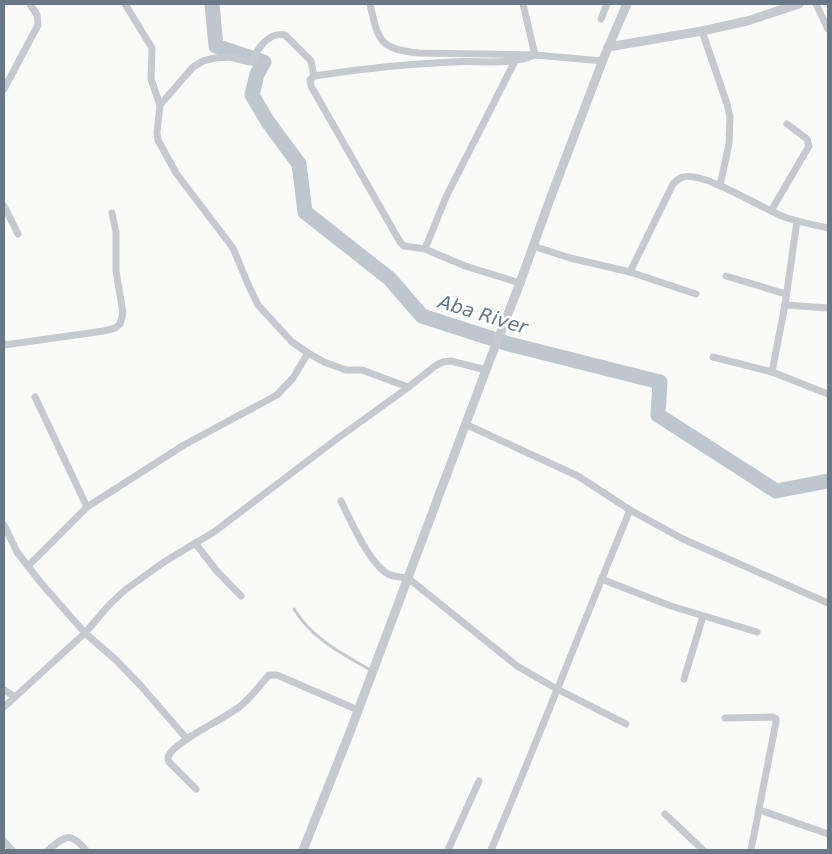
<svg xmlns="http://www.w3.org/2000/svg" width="832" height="854" viewBox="0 0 832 854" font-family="'DejaVu Sans',sans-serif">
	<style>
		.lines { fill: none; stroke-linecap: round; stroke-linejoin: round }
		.river { stroke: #bec7cd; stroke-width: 15 }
		.service { stroke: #c6c9cd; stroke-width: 3 }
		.minor { stroke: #c6c9cd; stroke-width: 7 }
		.tertiary { stroke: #c6c9cd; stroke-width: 9 }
		.labels { text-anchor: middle; stroke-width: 5; stroke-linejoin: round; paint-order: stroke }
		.water-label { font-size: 19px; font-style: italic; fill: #667883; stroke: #fff }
	</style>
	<rect width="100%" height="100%" fill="#fafaf8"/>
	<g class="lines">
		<path class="river" d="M212,4L216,46L264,62L257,74L252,95L268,122L299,164L305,212L390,279L422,316L509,344L660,382L658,415L776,491L828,481"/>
		<path class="service" d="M294,609C312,639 343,654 372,671"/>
		<g class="minor">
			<path d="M125,4L152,48L151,79L160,105L157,133L158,140L176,173L233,248L248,284L258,305L292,342L308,353L324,362L346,370H362L408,387"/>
			<path d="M370,4C378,40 379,49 419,53L535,55L603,61"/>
			<path d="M523,4L535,55"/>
			<path d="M816,4L828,29"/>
			<path d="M601,19L607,4"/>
			<path d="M702,31L727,104L730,117L729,144L720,186"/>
			<path d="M314,76C359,69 405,64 451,62C478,60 507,66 532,56"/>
			<path d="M4,89L38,25L37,15L30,4"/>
			<path d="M160,105L193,67L203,61L215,58L230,57L249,62L252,61C258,47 269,32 285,35L311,61L314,76L310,80L311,86L400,242L404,246L425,249L465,266L520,283"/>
			<path d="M4,206L18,234"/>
			<path d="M771,211L809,146L807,139L787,124"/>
			<path d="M533,246L570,258L630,272L696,294"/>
			<path d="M425,249L446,197L515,61"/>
			<path d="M630,272L673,184C676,181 679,178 683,177C704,171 764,210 787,218C800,222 814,225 828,228"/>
			<path d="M726,276L786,294"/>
			<path d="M785,305L828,308"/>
			<path d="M4,345L104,331L115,328L120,324L123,313L116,271V232L112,213"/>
			<path d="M713,357L772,372L828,394"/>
			<path d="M772,372L785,305L797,221"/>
			<path d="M35,397L87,507"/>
			<path d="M465,424L578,476L630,510C583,623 539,738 491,850"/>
			<path d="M341,501C350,520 370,564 388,574C394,577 401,577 408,578L517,666L557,689L626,724"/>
			<path d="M630,510L683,539L828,603"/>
			<path d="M4,525L17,552L41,583L85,633L116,660L141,686L187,739"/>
			<path d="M195,543L216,570L241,596"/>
			<path d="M28,566L87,507L184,445L277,395L293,378L308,353"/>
			<path d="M601,579L671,606L757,632"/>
			<path d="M684,679L703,616"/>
			<path d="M4,690L15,697"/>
			<path d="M4,707L85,633L109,605L125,590L164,562L214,532L338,438L406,389L435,366L443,362L451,361L486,370"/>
			<path d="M725,718L773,717L776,719V722L751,850"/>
			<path d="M196,789L169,762C168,758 167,758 169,755C177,740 227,718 243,704C252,696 260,685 269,675H277L358,710"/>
			<path d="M760,810L828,834"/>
			<path d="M665,814L703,850"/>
			<path d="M4,841L12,850"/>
			<path d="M48,850C66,836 69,831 86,850"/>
			<path d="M448,850L479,781"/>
		</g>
		<g class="tertiary">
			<path d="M608,47L702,31L747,21L799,4"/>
			<path d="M303,850L350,732L486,370L520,283L549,202L604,57L627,4"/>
		</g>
	</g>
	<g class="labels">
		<g class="water-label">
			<text transform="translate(483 314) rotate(17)" y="7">Aba River</text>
		</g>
	</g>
	<rect width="832" height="854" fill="none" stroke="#6a7888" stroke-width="10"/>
</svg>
